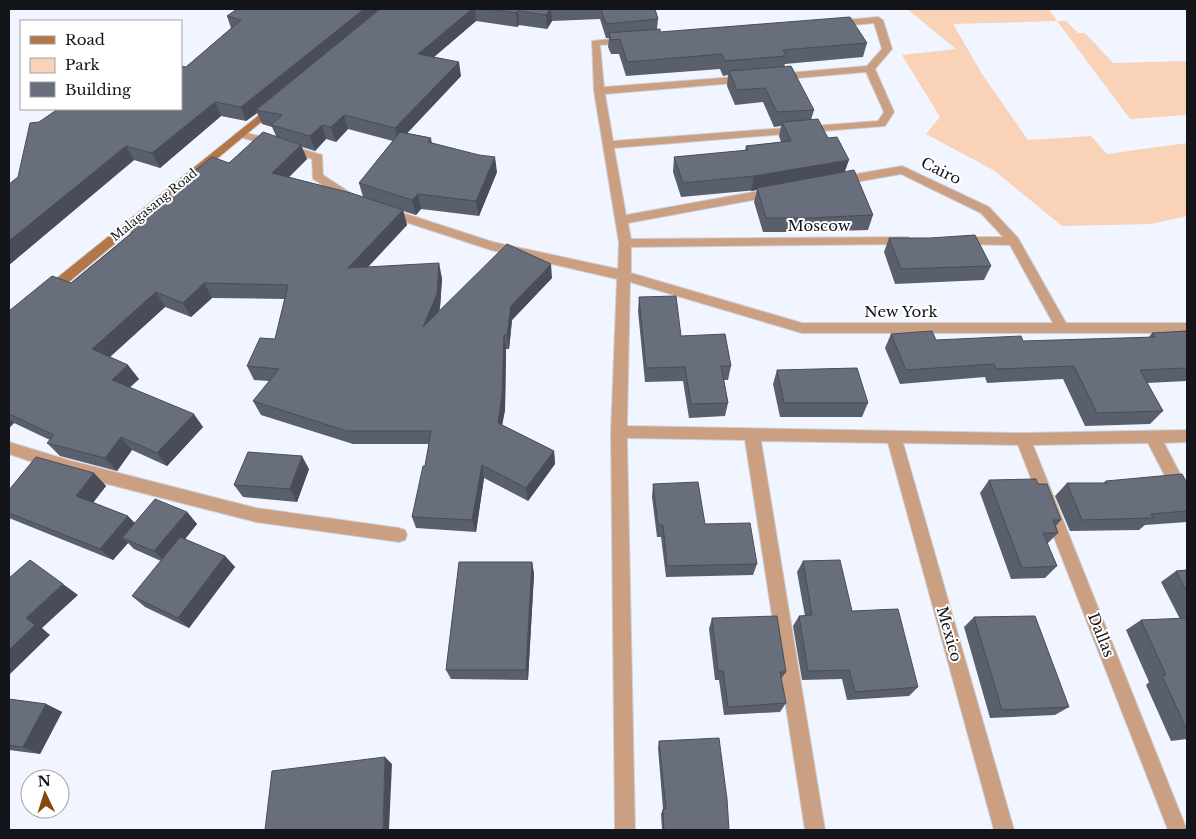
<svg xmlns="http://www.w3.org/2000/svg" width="1196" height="839" viewBox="0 0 1196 839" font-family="'Libre Baskerville',serif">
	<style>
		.green { fill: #f9d2b7 }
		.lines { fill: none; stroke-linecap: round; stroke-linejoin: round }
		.minor-casing { stroke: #cdd1da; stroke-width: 2 }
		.secondary-casing { stroke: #cdd1da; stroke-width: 2 }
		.minor { fill: #cba082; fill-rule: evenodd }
		.secondary { fill: #b47547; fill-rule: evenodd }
		.wall { fill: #595f6b; fill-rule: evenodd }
		.shaded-wall { fill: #494d57 }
		.building { fill: #686e7c; stroke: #494d57 }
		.labels { text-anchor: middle; stroke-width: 4; stroke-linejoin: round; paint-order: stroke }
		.far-street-label { font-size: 12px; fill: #13151a; stroke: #fff }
		.street-label { font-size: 15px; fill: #13151a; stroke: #fff }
	</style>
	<rect width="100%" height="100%" fill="#f1f5ff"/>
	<path class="green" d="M907,9H1049L1057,21H1066L1078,33H1085L1113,63L1187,61V115L1130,119L1057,21L953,24L982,74L1028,140L1091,136L1107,154L1187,143V216L1151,224L1062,226L995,171L926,134L940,117L902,55L956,49Z"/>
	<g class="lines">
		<defs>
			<g id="minor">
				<path d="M878,17L883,20L892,49L875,69L894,112L885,126L614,148L626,215L775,188L781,192L775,196L628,223L631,239L908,237L914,241L912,244L631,247V273L802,323H1053L1010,245L955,244L953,241L959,237H1003L981,213L901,174L839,185L833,181L839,177L902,166L989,207L1018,238L1066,323H1187V333H802L630,282L627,426L1023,433L1187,430V442L1164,443L1187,487V509L1181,507L1148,443L1033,445L1187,830H1168L1018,445L903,443L1014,830H994L888,443L761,441L825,830H805L745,440L627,438L635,830H615L611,432L617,279L491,250L384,215L382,212L388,208L493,242L618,269L619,243L594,91L592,41L629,37L634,40L629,43L600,45L604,87L747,76L752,79L747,82L605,94L613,141L878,121L884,112L866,72L775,80L770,77L775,74L867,66L882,49L874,23L834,27L829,24L834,21Z"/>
				<path d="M241,131L322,155L323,175L363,201L361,204H353L313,179L312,159L237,136L235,134Z"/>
				<path d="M9,442L68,460L256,508L399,528L405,530L407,535L405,540L399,542L256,522L68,474L9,454Z"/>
			</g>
			<path id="secondary" d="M274,103L279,106L278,108L52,296H42L40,293L42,290Z"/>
		</defs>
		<use href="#minor" class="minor-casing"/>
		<use href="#secondary" class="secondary-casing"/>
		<use href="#minor" class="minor"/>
		<use href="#secondary" class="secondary"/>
	</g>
	<g class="wall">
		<path d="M237,9H655L658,19L657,29L660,32L867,43L863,57L785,64L784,67L814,110L811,120L873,215L868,230L803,232H763L754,202L757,190L681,197L673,172L674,157L745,151L746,146L781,142L779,136L781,126L774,127L763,102L735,105L727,86L728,75L723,76L720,69L626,76L619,54H611L608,47L609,38H606L600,19L552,21L547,29L519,25L517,27L476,21L434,57L461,76L407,133L431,138L432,143L497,172L479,216L421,209L416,215L403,211L407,225L368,267L442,278L440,308L439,311L552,278L512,320L509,349H506L505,410L502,425L554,451L555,464L528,501L484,478L476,532L416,528L412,517L425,466L429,444H353L261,415L253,401L269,381L254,380L247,366L275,339L285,299L212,298L191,317L165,307L110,357L139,379L130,387L203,427L167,466L132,450L117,471L60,456L47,443L50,440L14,423L9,428V311L71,283L131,233L129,230L188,182L186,178L229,163L276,136L272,127L262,124L257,113L246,121L221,116L160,168L134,160L9,265V184L181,109L186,67L231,28L227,16ZM348,129L393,141L359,183L363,197L289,177L307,159L302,147L315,151L326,139L336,142Z"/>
		<path d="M889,238L991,266L984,280L895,284L884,252Z"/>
		<path d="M639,297L681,336L731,366L728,380H724L728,403L725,416L689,418L683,381L645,382L638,311Z"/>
		<path d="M1187,331V381L1147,383L1163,411L1150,424L1085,426L1063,379L987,383L985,377L900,384L885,348L891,334L936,340L1023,341L1148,338L1152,333Z"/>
		<path d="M777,370L868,403L862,417H780L773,384Z"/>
		<path d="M309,469L297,502L243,497L234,485Z"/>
		<path d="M94,473L106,486L93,502L135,523L187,512L197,524L185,539L225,556L235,567L189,628L145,607L132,596L161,561L134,549L128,543L113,560L9,518V490Z"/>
		<path d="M989,480L1038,484L1061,520L1056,526L1058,533L1047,544L1057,566L1045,578L1011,579L980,493Z"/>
		<path d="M1106,481L1187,483V522L1145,525L1139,530L1070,531L1055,496L1067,483H1103Z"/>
		<path d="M653,484L757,564L753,575L666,577L661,537H657L652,497Z"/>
		<path d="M803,561L852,611L918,687L909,696L847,700L842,679L802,680L793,626L799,616H805L797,572Z"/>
		<path d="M532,562L534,574L528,680L451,679L446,670Z"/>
		<path d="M1187,570V739L1171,741L1146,685L1149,682L1126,630L1141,620L1180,619L1161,582L1176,571Z"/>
		<path d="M974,617L1069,707L1055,715L990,718L964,627Z"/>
		<path d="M712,618L786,672L781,679L786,703L780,712L724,715L719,680H715L709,629Z"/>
		<path d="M9,699L46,704L62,712L40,754L9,750Z"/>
		<path d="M659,741L729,830H662L661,814L663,809L658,748Z"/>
	</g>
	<g class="shaded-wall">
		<path d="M364,9H384L256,110L257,113L246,121L241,107Z"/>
		<path d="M472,9H475L476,21L421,68L418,54Z"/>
		<path d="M550,9H551L552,21L547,29L546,15Z"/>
		<path d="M518,11L519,25L517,27L516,13Z"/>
		<path d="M459,62L461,76L398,143L395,128Z"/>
		<path d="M215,102L221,116L160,168L152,153Z"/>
		<path d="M344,115L348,129L336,142L331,127Z"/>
		<path d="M322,125L326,139L315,151L310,136Z"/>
		<path d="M301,145L307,159L278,188L272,173Z"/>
		<path d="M126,146L134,160L9,265V241Z"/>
		<path d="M495,157L497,172L479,216L476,201Z"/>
		<path d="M849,160L844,174L757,188V190L751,191L754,176Z"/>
		<path d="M418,194L421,209L416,215L412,200Z"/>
		<path d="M403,210L407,225L353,283L348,268Z"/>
		<path d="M439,263L442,278L440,308L427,341L423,327Z"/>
		<path d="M551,264L552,278L512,320L509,349L507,335L511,306Z"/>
		<path d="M204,283L212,298L191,317L183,303Z"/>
		<path d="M156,292L165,307L103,363L92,349Z"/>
		<path d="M504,335L506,349L505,410L500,436L498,423Z"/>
		<path d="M128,365L139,379L123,394L112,380Z"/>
		<path d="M194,414L203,427L167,466L157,453Z"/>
		<path d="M9,418L14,423L9,428Z"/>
		<path d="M121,437L132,450L117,471L105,458Z"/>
		<path d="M554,451L555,464L528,501L526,488Z"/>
		<path d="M302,456L309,469L297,502L290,489Z"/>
		<path d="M482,465L484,478L476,532L472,520Z"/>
		<path d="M94,473L106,486L89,508L76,496Z"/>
		<path d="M187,512L197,524L166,563L154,551Z"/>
		<path d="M128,516L140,528L122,538L128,543L113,560L100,549Z"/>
		<path d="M225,556L235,567L189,628L178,618Z"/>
		<path d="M532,562L534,574L528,680L526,670Z"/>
		<path d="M63,584L78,595L42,628L50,635L9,675V650L26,618Z"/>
		<path d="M46,704L62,712L40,754L23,747Z"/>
		<path d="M385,757L392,764L389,830H383Z"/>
	</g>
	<g class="building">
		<path d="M237,9H364L241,107L215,102L152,153L126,146L9,241V184L18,177L30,123L39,122L58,109H181V66L186,67L241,20L227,16Z"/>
		<path d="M380,9H472L418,54L459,62L395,128L344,115L331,127L322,125L310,136L271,125L282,115L256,110Z"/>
		<path d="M488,9H550L546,15L518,11L516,13Z"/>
		<path d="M601,9H655L658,19L606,24Z"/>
		<path d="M850,17L867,43L783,50L786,56L725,61L722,54L627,62L620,39L611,40L609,33L660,29V32Z"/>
		<path d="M791,66L814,110L777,112L765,88L737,90L729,71Z"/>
		<path d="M818,119L828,138L837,137L849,160L754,176L683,183L674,157L748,150L746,146L791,141L782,122Z"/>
		<path d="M263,132L301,145L272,173L351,193L403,210L348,268L439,263L437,294L423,327L507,244L551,264L511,306L507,335H504L502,396L498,423L554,451L526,488L482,465L472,520L412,517L423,466H425L431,431H347L253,401L279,369L247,366L260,338L275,339L288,285L204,283L183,303L156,292L92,349L128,365L112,380L194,414L157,453L121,437L105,458L47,443L54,435L9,414V311L52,276L71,283L133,232L129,230L191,180L186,178L212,157L229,163Z"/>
		<path d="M400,132L431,138L428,142L479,155L495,157L476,201L418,194L412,200L359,183Z"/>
		<path d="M854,170L873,215L807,218H766L757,188Z"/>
		<path d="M975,235L991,266L901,269L889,238H930Z"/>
		<path d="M676,296L681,336L725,334L731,366H721L728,403L691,404L685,367L646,368L639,297Z"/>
		<path d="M932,331L936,340L1021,336L1023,341L1155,337L1152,333L1187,331V368L1140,370L1163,411L1097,413L1074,366L996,369L994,364L906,370L891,334Z"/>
		<path d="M857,368L868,403H784L777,370Z"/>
		<path d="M248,452L302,456L290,489L234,485Z"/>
		<path d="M36,457L94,473L76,496L128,516L100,549L9,513V490Z"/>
		<path d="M1182,474L1187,483V511L1151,514L1153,518L1082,520L1067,483H1107L1106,481Z"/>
		<path d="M1036,479L1038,484H1047L1061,520H1053L1058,533H1043L1057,566L1022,568L989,480Z"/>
		<path d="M698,482L705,524L750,523L757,564L667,566L663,525H658L653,484Z"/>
		<path d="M155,499L187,512L154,551L122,538Z"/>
		<path d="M180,537L225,556L178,618L132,596Z"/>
		<path d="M30,560L63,584L26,618L35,625L9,650V578Z"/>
		<path d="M840,560L852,611L898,609L918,687L855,692L849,670L808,671L799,616L812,615L803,561Z"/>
		<path d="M459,562H532L526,670H446Z"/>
		<path d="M1187,570V592L1176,571Z"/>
		<path d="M777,616L786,672H780L786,703L728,707L723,671H718L712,618Z"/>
		<path d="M1035,616L1069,707L1002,710L974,617Z"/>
		<path d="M1187,618V730L1162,676L1166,675L1141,620Z"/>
		<path d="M9,699L46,704L23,747L9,745Z"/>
		<path d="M719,738L727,799L729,830H664L663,809H666L659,741Z"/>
		<path d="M385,757L383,830H265L272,771Z"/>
	</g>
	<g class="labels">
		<g class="far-street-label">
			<text transform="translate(154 205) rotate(-39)" y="4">Malagasang Road</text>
		</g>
		<g class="street-label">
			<text transform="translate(941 171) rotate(26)" y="5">Cairo</text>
			<text x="819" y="231">Moscow</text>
			<text x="901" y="317">New York</text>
			<text transform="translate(949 634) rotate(74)" y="5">Mexico</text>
			<text transform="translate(1101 635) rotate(68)" y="5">Dallas</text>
		</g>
	</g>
	<rect width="1196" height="839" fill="none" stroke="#13151a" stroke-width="20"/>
	<rect x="20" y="20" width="162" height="90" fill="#ffffff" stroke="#a1a1a3"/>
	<rect x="30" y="36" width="25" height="8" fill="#b47547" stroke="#a1a1a3"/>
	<text x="65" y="45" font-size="15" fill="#13151a">Road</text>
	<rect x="30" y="58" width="25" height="15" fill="#f9d2b7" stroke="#a1a1a3"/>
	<text x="65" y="70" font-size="15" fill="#13151a">Park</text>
	<rect x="30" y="82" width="25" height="15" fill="#686e7c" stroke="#a1a1a3"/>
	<text x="65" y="95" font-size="15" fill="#13151a">Building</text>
	<g transform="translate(45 794) rotate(356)"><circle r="24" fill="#ffffff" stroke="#a1a1a3"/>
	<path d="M0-4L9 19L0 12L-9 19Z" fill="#86470c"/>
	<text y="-8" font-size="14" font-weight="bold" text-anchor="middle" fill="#13151a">N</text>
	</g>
</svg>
